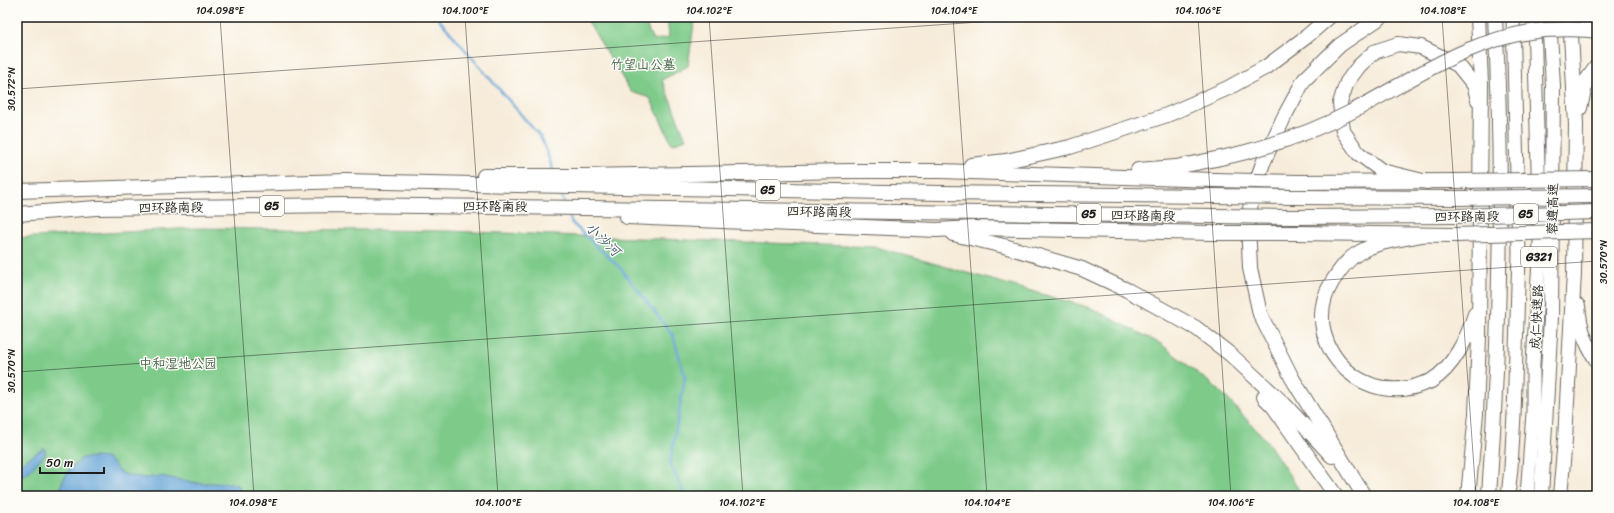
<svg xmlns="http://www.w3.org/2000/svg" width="1614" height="513" viewBox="0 0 1614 513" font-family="Sriracha,'LXGW WenKai TC',sans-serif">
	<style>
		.green { fill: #7dca89; stroke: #4c7352 }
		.water { fill: #64a3d6; stroke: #406079 }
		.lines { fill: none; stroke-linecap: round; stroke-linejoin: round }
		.stream { stroke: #64a3d6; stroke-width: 2.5 }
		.trunk-casing { stroke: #69655e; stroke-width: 15 }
		.motorway-casing { stroke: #69655e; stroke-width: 16 }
		.trunk { stroke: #fff; stroke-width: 13 }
		.motorway { stroke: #fff; stroke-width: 14 }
		.motorway-bridge-casing { stroke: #69655e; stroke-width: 16; stroke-linecap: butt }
		.motorway-bridge { stroke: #fff; stroke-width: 14 }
		.ticks { fill: none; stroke: #1c1c1c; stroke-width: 1; stroke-opacity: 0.45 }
		.labels { text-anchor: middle; stroke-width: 3; stroke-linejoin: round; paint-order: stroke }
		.shield { fill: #fdfcf7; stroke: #605f5e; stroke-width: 1 }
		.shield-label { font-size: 12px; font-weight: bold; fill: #1c1c1c }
		.park-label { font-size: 13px; fill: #436248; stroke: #fdfcf7 }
		.street-label { font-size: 13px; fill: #1c1c1c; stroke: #fdfcf7 }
		.water-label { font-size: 14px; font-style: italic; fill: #3c5970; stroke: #fdfcf7 }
		.neatline { fill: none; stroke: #1c1c1c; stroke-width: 1.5 }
		.ticks-label { font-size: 10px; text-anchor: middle; fill: #1c1c1c }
	</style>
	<rect width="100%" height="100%" fill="#fdfcf7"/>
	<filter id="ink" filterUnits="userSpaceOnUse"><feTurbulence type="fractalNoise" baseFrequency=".025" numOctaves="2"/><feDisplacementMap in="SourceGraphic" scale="8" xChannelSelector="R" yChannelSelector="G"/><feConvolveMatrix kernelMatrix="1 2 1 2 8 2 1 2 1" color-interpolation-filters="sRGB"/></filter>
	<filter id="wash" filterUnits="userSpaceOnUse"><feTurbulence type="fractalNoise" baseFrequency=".012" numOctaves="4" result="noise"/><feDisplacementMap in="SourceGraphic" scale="16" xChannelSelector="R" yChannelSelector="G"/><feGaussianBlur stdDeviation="0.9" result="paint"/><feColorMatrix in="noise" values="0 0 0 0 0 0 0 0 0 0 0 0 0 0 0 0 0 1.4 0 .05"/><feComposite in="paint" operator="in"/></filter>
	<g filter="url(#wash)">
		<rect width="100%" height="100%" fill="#f7ecda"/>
		<g class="green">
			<path d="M585,17H643L653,41L669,37L667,17H695L688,66L662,80L686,139L672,144L650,98L631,92Z"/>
			<path d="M196,228L448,231L876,247L1091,308L1161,344L1219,390L1267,441L1303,496H17V238Z"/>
		</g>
		<g class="water">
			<path d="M44,448L46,453L28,473L17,477V464L21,463Z"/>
			<path d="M95,457L106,458L114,464L118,471L127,475L145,478L160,476L198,483H232L239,486L240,496H59L62,482L69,470L82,458Z"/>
		</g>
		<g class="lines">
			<g class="stream">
				<path d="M437,17L542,139L553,170"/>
				<path d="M560,190L564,203"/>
				<path d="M568,213L572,223L621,269L673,335L685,377L670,464L685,496"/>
			</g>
		</g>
	</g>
	<g filter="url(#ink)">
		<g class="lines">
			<defs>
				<g id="trunk">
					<path d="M1508,496L1511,468L1514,415L1519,254L1513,17"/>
					<path d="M1527,496L1533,413V364L1540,242L1534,17"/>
				</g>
				<g id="motorway">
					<path d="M1580,108L1586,81L1597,66"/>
					<path d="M971,165L1006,161L1070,147L1167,115L1228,88L1266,67L1306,37L1329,17"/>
					<path d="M1138,170L1176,167L1216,159"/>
					<path d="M484,176H583L849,171H940L1214,180"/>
					<path d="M1296,182L1456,181"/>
					<path d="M1427,182L1382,171L1358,153L1343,131L1340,103L1347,82L1359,66L1374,52L1398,44L1421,47L1458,65L1474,85L1478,100"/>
					<path d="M17,191L345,181L517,185L941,193L1212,196"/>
					<path d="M1296,197L1456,198"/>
					<path d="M17,214L96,208L345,205L1213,216"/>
					<path d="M627,217L937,230L972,228L1212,233"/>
					<path d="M1295,217L1455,216"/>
					<path d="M1295,233L1455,235"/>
					<path d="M953,234L1004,246L1082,269L1127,290L1196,328L1231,355L1284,404L1332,456"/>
					<path d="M1422,235C1402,239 1378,241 1360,252C1347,259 1340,270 1332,282C1298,338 1356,405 1417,386C1421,384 1427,383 1431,381C1453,368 1468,337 1475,314"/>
					<path d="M1578,306C1580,329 1585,342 1597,361"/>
					<path d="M1264,397L1273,406L1336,496"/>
					<path d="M1364,496L1292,378L1260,314L1250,268L1248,221L1253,191L1263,163L1284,117L1304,80L1340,45L1381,17"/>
					<path d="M1468,496L1476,414L1479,336L1481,83L1478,17"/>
					<path d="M1489,496C1500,337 1504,176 1495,17"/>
					<path d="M1541,496L1551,317L1553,86L1549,17"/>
					<path d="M1560,496L1565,439L1574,273L1576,124L1570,17"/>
				</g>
			</defs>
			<use href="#trunk" class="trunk-casing"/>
			<use href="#motorway" class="motorway-casing"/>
			<use href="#trunk" class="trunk"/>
			<use href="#motorway" class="motorway"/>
			<defs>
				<g id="motorway-bridge">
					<path d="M1216,159C1263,149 1309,134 1351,112C1416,78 1470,37 1545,30C1562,29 1581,28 1597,31"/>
					<path d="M1214,180L1296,182"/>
					<path d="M1456,181L1597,179"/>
					<path d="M1212,196L1296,197"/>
					<path d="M1456,198L1597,196"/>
					<path d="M1213,216L1295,217"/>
					<path d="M1455,216L1597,212"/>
					<path d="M1212,233H1295"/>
					<path d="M1455,235L1597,231"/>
				</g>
			</defs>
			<use href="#motorway-bridge" class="motorway-bridge-casing"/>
			<use href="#motorway-bridge" class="motorway-bridge"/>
		</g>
	</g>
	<path class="ticks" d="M220,17L254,496M465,17L498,496M709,17L743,496M953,17L987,496M1198,17L1231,496M1442,17L1476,496M17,89L1051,17M17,372L1597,261"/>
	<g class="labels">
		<g class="shield">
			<rect x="756" y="180" width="24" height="20" rx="3"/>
			<rect x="260" y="196" width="24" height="20" rx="3"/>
			<rect x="1077" y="204" width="24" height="20" rx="3"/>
			<rect x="1514" y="204" width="24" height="20" rx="3"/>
			<rect x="1521" y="247" width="36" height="20" rx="3"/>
		</g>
		<g class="shield-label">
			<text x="768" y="194">G5</text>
			<text x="272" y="210">G5</text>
			<text x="1089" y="218">G5</text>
			<text x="1526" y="218">G5</text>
			<text x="1539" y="261">G321</text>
		</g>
		<g class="park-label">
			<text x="643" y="69">竹望山公墓</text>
			<text x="178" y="368">中和湿地公园</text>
		</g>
		<g class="street-label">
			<text x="495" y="211">四环路南段</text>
			<text transform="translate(171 207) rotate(-1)" y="5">四环路南段</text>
			<text transform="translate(1552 209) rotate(-89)" y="5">蓉遵高速</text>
			<text transform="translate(819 211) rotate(1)" y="5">四环路南段</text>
			<text transform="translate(1143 215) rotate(1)" y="5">四环路南段</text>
			<text transform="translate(1467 216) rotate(-1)" y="5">四环路南段</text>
			<text transform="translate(1536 317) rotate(-87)" y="5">成仁快速路</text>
		</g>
		<g class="water-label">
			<text transform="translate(603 239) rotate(43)" y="5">小沙河</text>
		</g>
	</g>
	<rect width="1614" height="513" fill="none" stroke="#fdfcf7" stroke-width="44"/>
	<path d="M40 467v6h64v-6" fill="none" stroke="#1c1c1c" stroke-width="2"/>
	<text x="46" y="467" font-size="12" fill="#1c1c1c" stroke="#fdfcf7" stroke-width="3" paint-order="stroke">50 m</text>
	<rect x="22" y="22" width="1570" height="469" class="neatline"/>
	<g class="ticks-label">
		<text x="220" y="14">104.098°E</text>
		<text x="465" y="14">104.100°E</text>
		<text x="709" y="14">104.102°E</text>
		<text x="954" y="14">104.104°E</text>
		<text x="1198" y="14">104.106°E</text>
		<text x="1443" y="14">104.108°E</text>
		<text transform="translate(11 89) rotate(-90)" y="4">30.572°N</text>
		<text transform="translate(1603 262) rotate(-90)" y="4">30.570°N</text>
		<text transform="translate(11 371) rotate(-90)" y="4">30.570°N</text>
		<text x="253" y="506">104.098°E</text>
		<text x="498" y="506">104.100°E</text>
		<text x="742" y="506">104.102°E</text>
		<text x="987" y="506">104.104°E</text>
		<text x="1231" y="506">104.106°E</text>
		<text x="1476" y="506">104.108°E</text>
	</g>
</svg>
